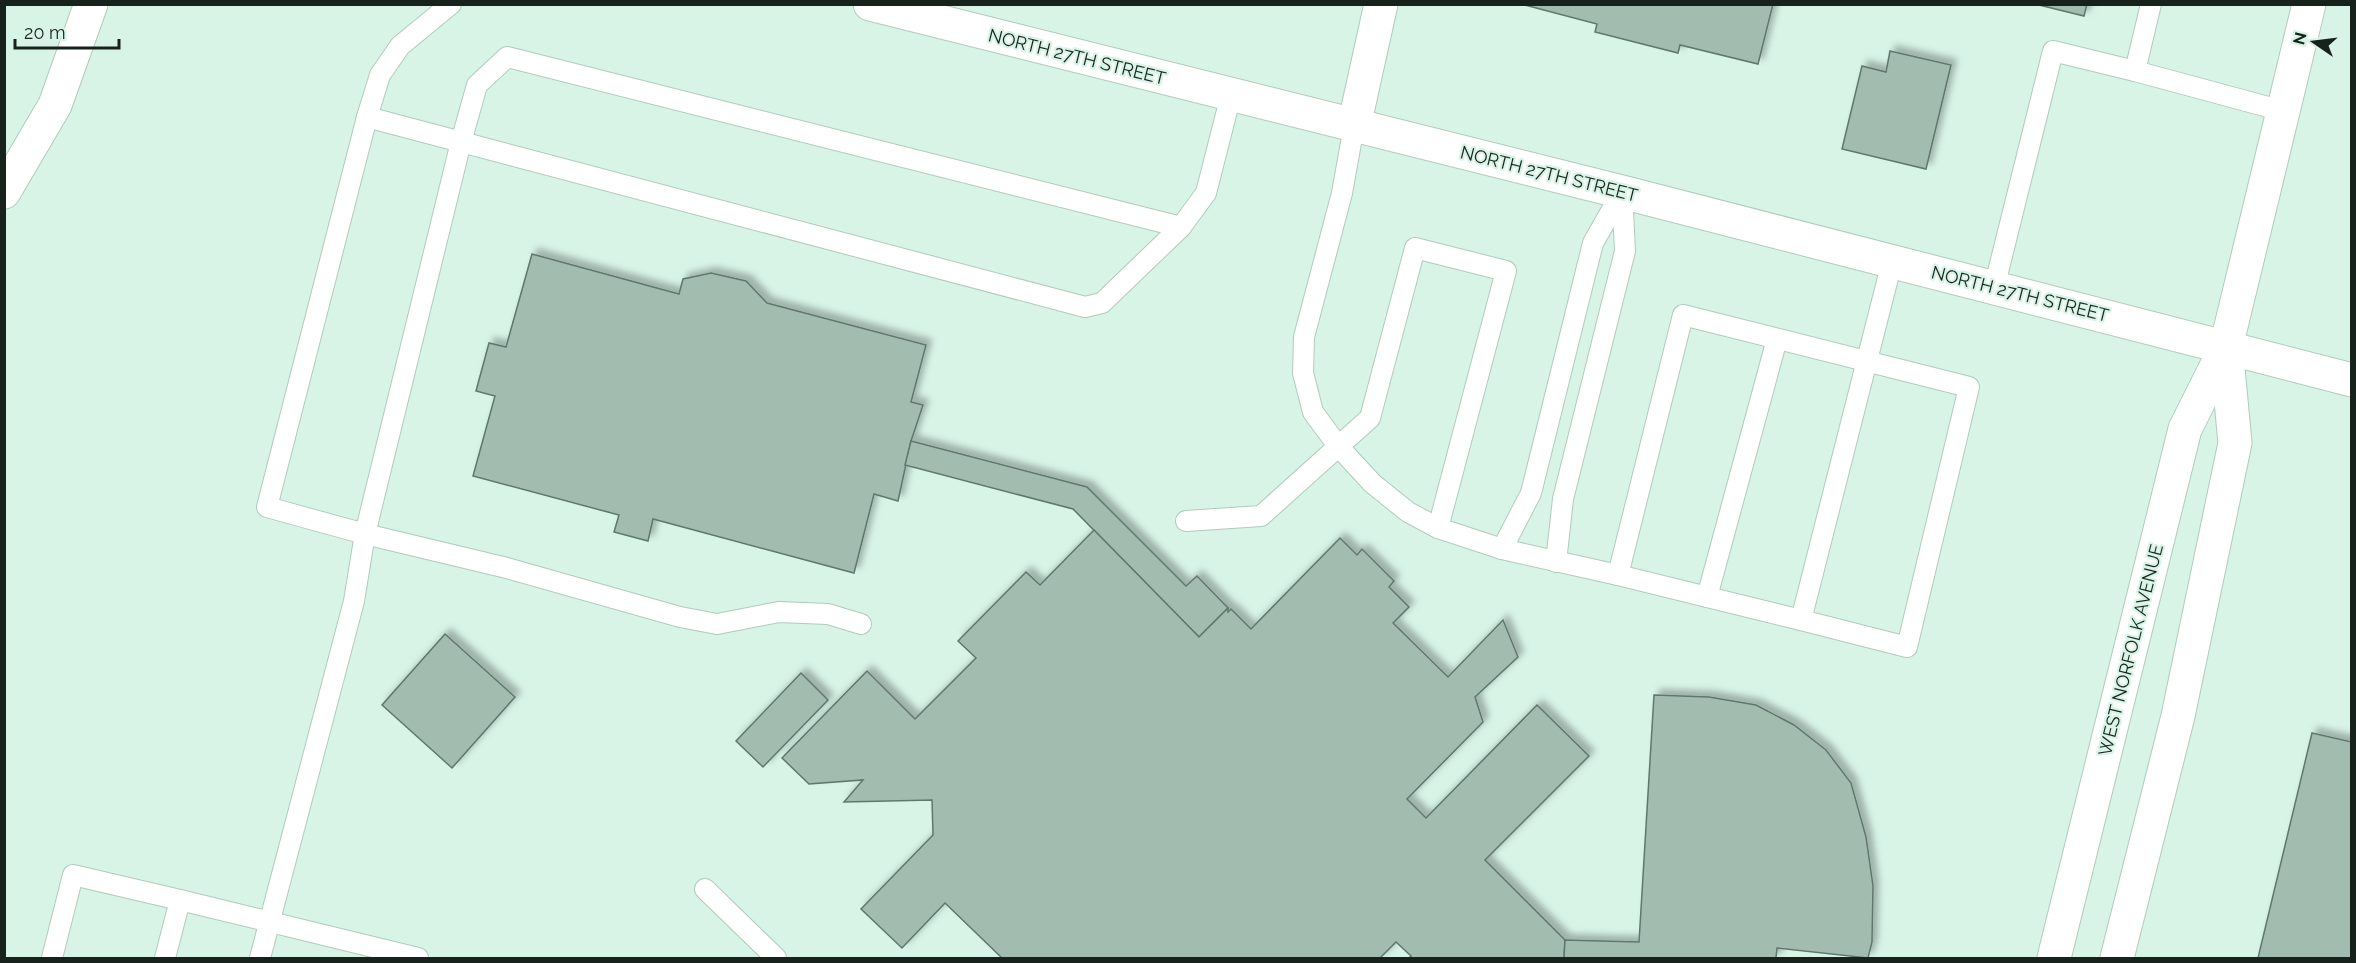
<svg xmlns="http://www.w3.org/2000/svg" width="2356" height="963" viewBox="0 0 2356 963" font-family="Raleway,sans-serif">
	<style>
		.building { fill: #a2bdb0; stroke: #5f786c; stroke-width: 1.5; filter: url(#shadow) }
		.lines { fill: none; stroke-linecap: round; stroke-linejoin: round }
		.service-casing { stroke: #b0cbbe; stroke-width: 22 }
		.minor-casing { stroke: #b0cbbe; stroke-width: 35 }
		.secondary-casing { stroke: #b0cbbe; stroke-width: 35 }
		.service { stroke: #fff; stroke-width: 20 }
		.minor { stroke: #fff; stroke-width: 33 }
		.secondary { stroke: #fff; stroke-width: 33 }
		.labels { text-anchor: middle; stroke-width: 4.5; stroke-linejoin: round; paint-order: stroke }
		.street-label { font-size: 18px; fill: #18221d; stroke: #d8f4e7 }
	</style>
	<defs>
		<filter id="shadow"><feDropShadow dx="5.5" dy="-5.5" stdDeviation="3" flood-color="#0004"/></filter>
	</defs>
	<rect width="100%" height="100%" fill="#d8f4e7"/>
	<g class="building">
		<path d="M1521,4H1773L1758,64L1680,45L1678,53L1595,32L1597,24Z"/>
		<path d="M2035,4H2087L2084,16Z"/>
		<path d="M1890,51L1951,65L1926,169L1842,149L1862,66L1886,72Z"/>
		<path d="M532,254L679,294L683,279L711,273L746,281L767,303L926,345L911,402L923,405L911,441L898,501L874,494L854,573L653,519L648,541L614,532L619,515L473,476L495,396L476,391L489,343L506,347Z"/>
		<path d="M911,441L1087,487L1186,586L1197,576L1228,608L1199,637L1073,509L905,465Z"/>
		<path d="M1094,530L1199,637L1228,608V612L1231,609L1251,629L1340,538L1357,555L1362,549L1394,581L1389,587L1409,607L1393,623L1448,677L1503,620L1518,657L1475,697L1483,722L1407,799L1426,818L1537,705L1589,756L1485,860L1565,940L1564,958H1409L1411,956L1396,942L1380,958H1002L945,903L902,948L861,909L933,835L932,800L844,802L863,780L809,784L782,758L867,671L915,719L976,658L958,641L1026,572L1040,585Z"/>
		<path d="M445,634L515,697L452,768L382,705Z"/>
		<path d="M801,673L828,700L763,767L736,741Z"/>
		<path d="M1654,695L1709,697L1756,705L1794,725L1826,750L1851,783L1866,837L1873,886L1872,942L1868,958L1777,948L1776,958H1564L1565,940L1639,942Z"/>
		<path d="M2312,733L2352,742V958H2258Z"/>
	</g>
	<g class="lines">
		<defs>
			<g id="service">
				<path d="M451,4L400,46L380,75L367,117L267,507L365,534L507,568L680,617L717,624L779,612L828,614L861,624"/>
				<path d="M2151,4L2135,71L2283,111"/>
				<path d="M367,117L1085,307L1102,303L1181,227L1206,193L1231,95"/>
				<path d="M1354,126L1342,193L1304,337L1303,373L1313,412L1338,446L1372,483L1408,512L1438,528L1502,549L1618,575L1801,620L1892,262"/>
				<path d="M1994,288L2053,51L2135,71"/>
				<path d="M1186,521L1261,516L1370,418L1415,248L1506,271L1438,528"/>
				<path d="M1502,549L1531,493L1593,243L1622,192L1625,251L1563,499L1556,562"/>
				<path d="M1618,575L1683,315L1969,387L1907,647L1801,620"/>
				<path d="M1707,597L1777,339"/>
				<path d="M705,889L776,958"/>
				<path d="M52,958L73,875L180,900"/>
				<path d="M165,958L180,900L418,958"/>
				<path d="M260,958L354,601L365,534L461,142L477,85L507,57L1181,227"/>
			</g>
			<g id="minor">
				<path d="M870,4L1622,192L2352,380"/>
				<path d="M1354,126L1381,4"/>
				<path d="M4,192L55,105L91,4"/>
			</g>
			<g id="secondary">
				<path d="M2054,958L2185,429L2226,347L2309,4"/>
				<path d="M2117,958L2178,716L2235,443L2226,347"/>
			</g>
		</defs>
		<use href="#service" class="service-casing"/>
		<use href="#minor" class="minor-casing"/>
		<use href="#secondary" class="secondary-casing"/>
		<use href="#service" class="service"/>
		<use href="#minor" class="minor"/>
		<use href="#secondary" class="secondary"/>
	</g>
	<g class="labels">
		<g class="street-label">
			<text transform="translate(1077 57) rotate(14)" y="6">NORTH 27TH STREET</text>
			<text transform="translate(1549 174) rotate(14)" y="6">NORTH 27TH STREET</text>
			<text transform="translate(2020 294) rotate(14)" y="6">NORTH 27TH STREET</text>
			<text transform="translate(2131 650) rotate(-76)" y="6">WEST NORFOLK AVENUE</text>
		</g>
	</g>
	<rect width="2356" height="963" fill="none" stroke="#18221d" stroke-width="12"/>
	<g transform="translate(2314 42) rotate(284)" stroke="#d8f4e7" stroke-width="4.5" paint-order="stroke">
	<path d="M0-4.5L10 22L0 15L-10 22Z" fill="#18221d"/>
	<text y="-9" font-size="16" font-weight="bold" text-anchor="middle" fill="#18221d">N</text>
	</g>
	<path d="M15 39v9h104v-9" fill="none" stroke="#18221d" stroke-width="3"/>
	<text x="24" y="39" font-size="18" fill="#18221d" stroke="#d8f4e7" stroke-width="4.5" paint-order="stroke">20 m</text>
</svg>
